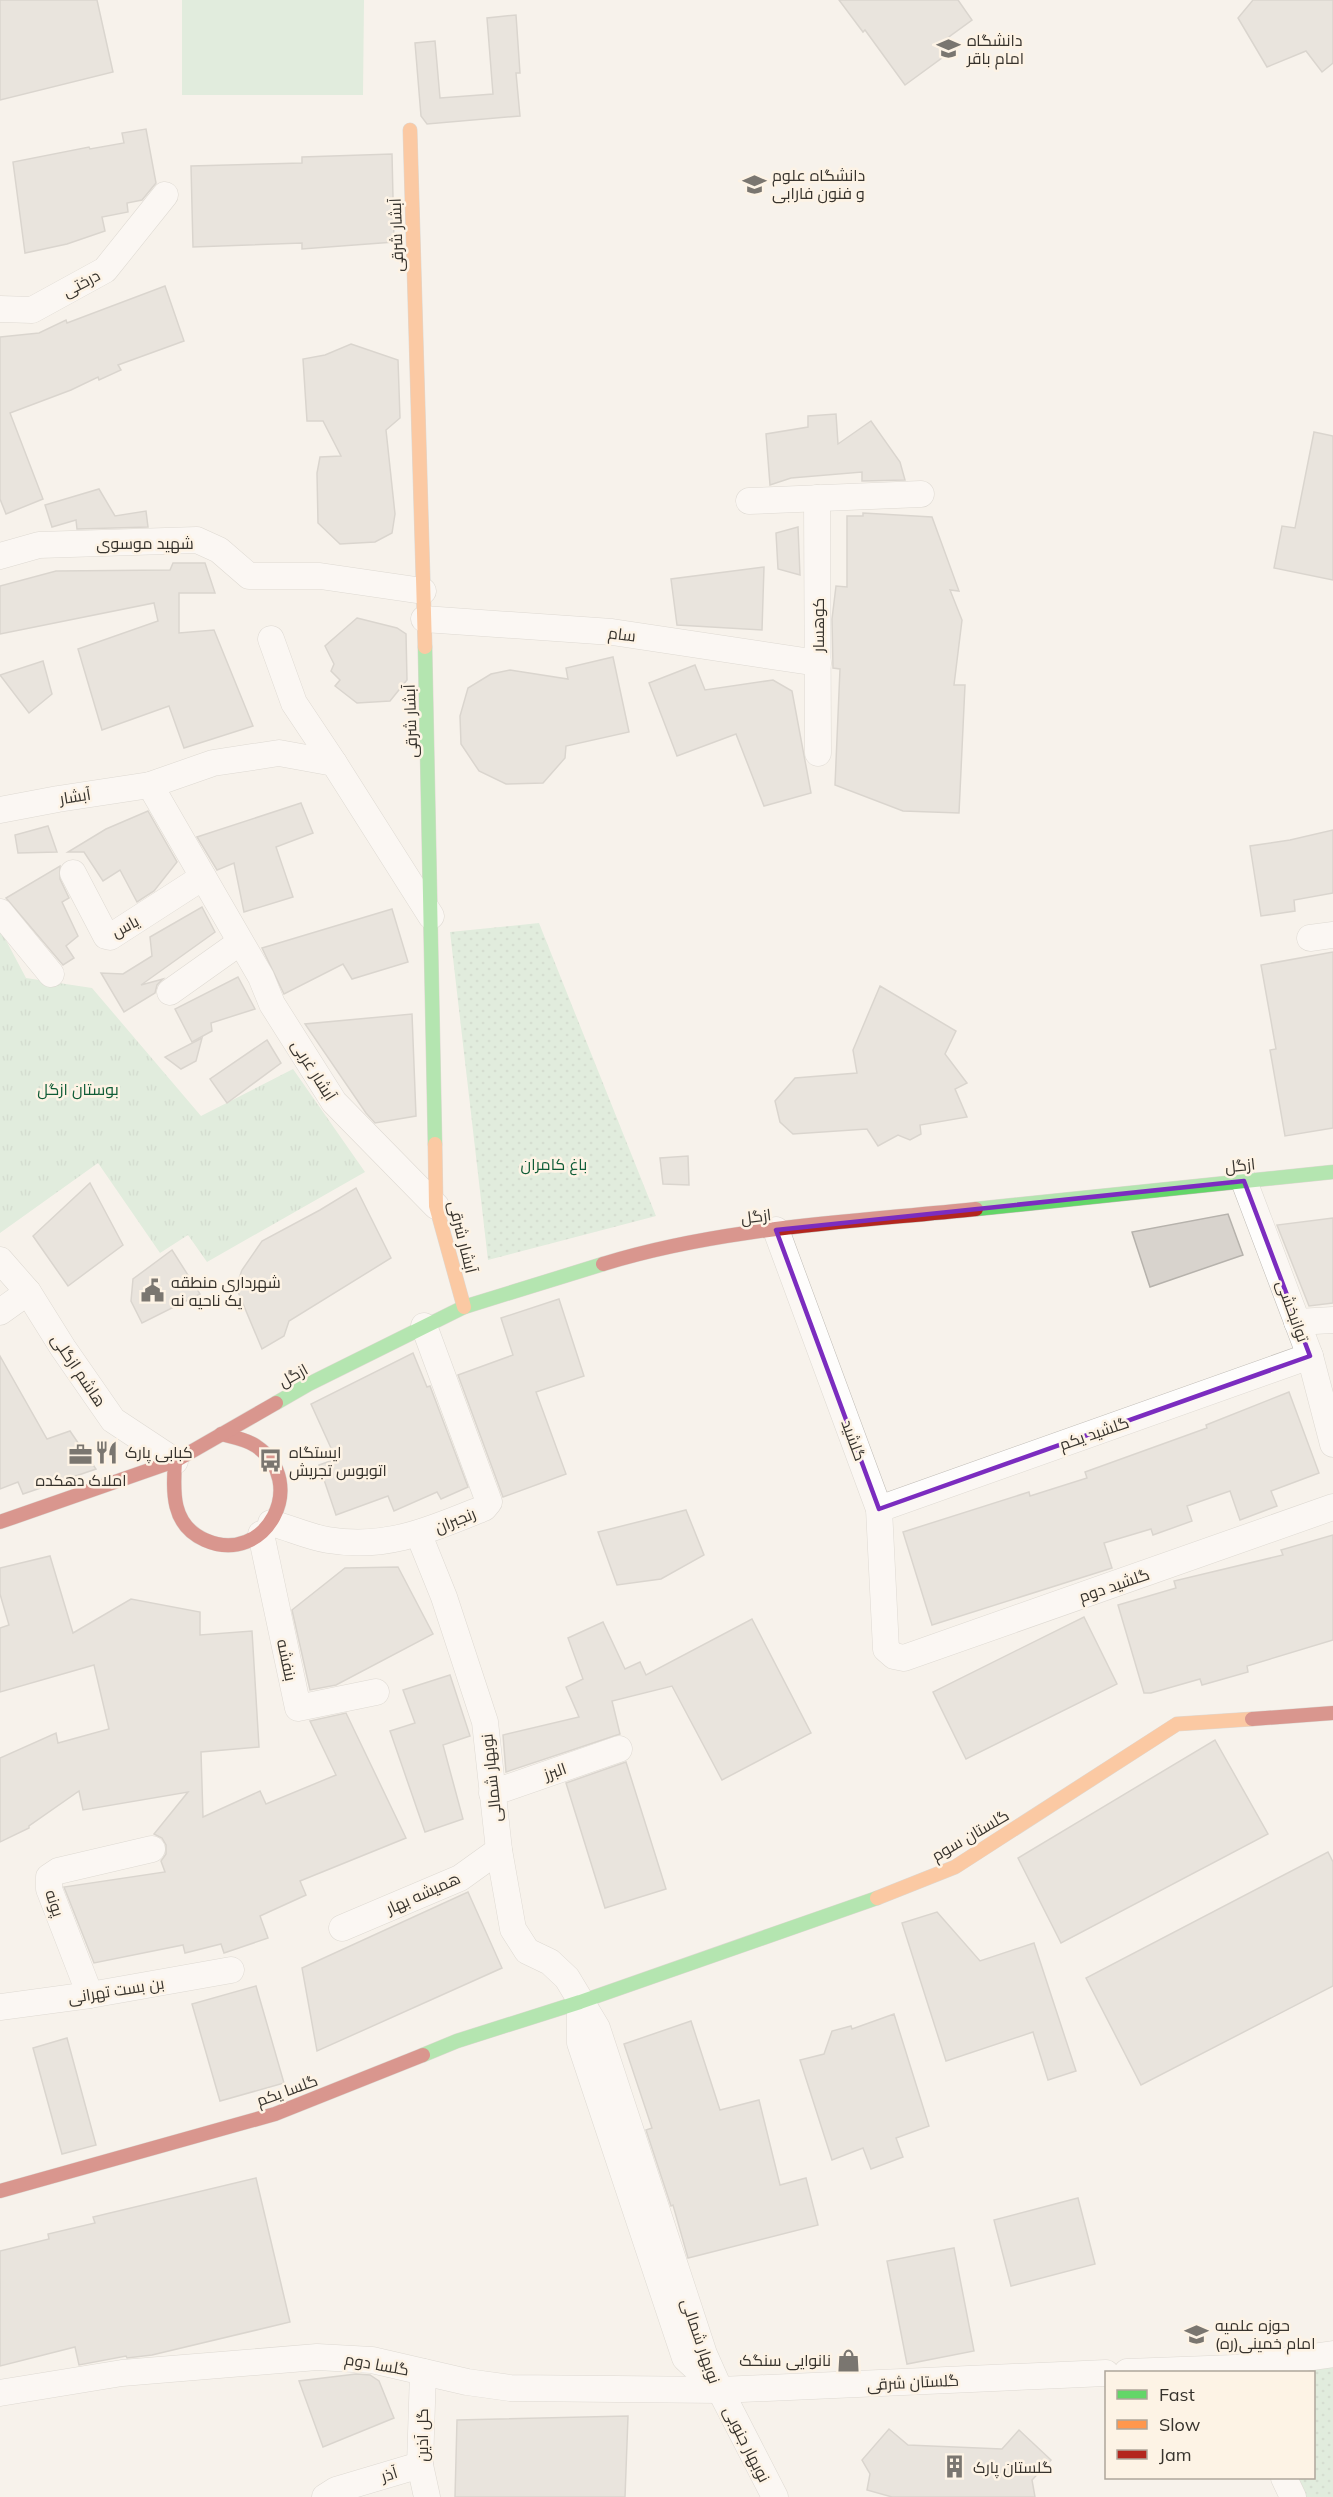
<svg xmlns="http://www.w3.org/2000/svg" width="1333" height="2497" viewBox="0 0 1333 2497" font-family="Mulish,Cairo,sans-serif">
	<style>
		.grass { fill: url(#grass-dots) }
		.park { fill: url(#park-tufts) }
		.pitch { fill: #c5e4cc }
		.building { fill: #d8d3cd; stroke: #b6b2ac; stroke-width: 1.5 }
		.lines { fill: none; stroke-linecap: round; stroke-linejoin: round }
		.street-casing { stroke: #bfbbb5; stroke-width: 27 }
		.fast-casing { stroke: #bfbbb5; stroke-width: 15 }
		.slow-casing { stroke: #bfbbb5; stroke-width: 15 }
		.jam-casing { stroke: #bfbbb5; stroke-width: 15 }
		.street { stroke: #fefdfc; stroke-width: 26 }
		.fast { stroke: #63d668; stroke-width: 14 }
		.slow { stroke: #ff974d; stroke-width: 14 }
		.jam { stroke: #b3261e; stroke-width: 14 }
		.marked { fill: none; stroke: #7b2cbf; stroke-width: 4.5; stroke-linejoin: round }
		.labels { text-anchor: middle; stroke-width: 5; stroke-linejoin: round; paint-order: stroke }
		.poi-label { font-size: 16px; fill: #37332d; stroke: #fdf3e5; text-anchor: start }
		.street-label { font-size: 16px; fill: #37332d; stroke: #fdf3e5 }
		.park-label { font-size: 16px; fill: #0f5c36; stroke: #fdf3e5 }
	</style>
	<defs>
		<pattern id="grass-dots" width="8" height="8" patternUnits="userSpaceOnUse" patternTransform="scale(1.5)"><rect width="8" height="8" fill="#c5e4cc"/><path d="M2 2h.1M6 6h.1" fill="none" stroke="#aac4b0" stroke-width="1.8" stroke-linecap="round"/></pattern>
		<pattern id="park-tufts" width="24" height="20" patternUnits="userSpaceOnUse" patternTransform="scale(1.5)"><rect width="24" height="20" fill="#c5e4cc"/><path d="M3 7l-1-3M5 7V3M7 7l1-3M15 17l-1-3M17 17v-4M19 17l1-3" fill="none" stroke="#aac4b0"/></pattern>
	</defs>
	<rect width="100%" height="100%" fill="#f7f2eb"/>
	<g class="grass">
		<path d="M539,923L656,1216L488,1260L450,932Z"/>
		<path d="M1333,2367V2497H1305L1296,2478H1314V2372H1290Z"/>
	</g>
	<path class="park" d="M0,929L26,978L92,988L201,1116L293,1069L365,1172L207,1262L188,1235L160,1253L98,1163L0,1233Z"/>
	<path class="pitch" d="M182,0H364L363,95H182Z"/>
	<g class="building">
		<path d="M0,0H97L113,72L0,100Z"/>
		<path d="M839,0H958L972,20L942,42L950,52L905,85L865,30L863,32Z"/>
		<path d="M1253,0H1333V63L1322,72L1306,51L1267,67L1238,18Z"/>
		<path d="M516,15L520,73H516L520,116L427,124L421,116L415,43L435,41L440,98L493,94L487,18Z"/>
		<path d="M146,129L156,183L142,200L127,203L128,212L102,217L105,231L67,244L25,253L13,162L89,147L90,149L124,143L122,133Z"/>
		<path d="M392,154L394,242L302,249V243L193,247L191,166L302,163V157Z"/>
		<path d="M165,286L184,341L118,365L121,370L99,380L98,377L71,390L10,413L43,499L6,514L0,499V337L39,333L66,320L67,323Z"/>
		<path d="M351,344L398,360L400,418L386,430L395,514L392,533L375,542L340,544L318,523L317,473L320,457L341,456L323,421H307L303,359L325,355Z"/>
		<path d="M836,414L838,444L871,421L900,462L905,480L862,481V472L791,478L770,485L766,434L808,427V416Z"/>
		<path d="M1314,432L1333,436V580L1274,568L1282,526L1295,528Z"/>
		<path d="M99,489L115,516L146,511L148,527L77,529L76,520L52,527L45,505Z"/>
		<path d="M863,513L932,517L959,591L950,590L962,620L954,685H965L959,813L903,811L835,785L840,669L833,668L832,619L836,586L847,587V516H863Z"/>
		<path d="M798,527L800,575L778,569L776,533Z"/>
		<path d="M173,563H205L215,593H179V633L214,630L253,726L184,748L169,706L102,730L78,649L158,621L154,603L0,634V586L56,571L170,570Z"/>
		<path d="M764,567L762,630L677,625L671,579Z"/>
		<path d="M357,618L397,628L406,634L407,680L390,701L357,703L335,686L340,680L331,671L334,664L325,646Z"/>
		<path d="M613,657L629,732L566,746L565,758L543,783L506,784L479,771L461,744L460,716L468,688L491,674L510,670L568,679L566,668Z"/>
		<path d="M43,661L52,694L29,713L0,675Z"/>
		<path d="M695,665L705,690L773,680L792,691L811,793L764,806L736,734L677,756L649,683Z"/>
		<path d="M301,803L313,833L276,847L293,897L244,912L234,863L217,870L197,837Z"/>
		<path d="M148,811L177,862L154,891L137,902L120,870L103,881L84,852H68L106,829Z"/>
		<path d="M48,826L57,852L18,853L15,835Z"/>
		<path d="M1333,830V893L1294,900L1295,911L1261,916L1250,846L1290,840Z"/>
		<path d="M60,866V879L69,898L62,902L78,936L66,946L74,958L63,965L6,898Z"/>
		<path d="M202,907L215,932L141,985L163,979L157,985L155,993L124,1012L101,973L123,974L152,956L150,937Z"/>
		<path d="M392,909L408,962L352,979L343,964L284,994L262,948Z"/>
		<path d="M1333,952V1128L1285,1136L1270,1050L1276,1049L1261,965Z"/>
		<path d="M238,977L255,1009L211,1023L212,1031L192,1042L175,1009Z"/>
		<path d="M880,986L956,1031L945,1054L967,1083L955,1089L967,1117L920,1125L921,1134L910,1140L898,1135L878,1146L867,1129L793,1134L780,1122L775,1101L795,1078L857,1073L853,1050Z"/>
		<path d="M412,1014L416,1116L375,1123L366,1113L305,1024Z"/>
		<path d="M202,1038L196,1061L181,1069L165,1057Z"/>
		<path d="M267,1040L281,1063L227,1103L210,1079Z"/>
		<path d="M688,1156L689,1185L663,1184L660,1158Z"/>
		<path d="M90,1183L123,1245L68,1286L33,1236Z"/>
		<path d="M356,1188L391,1258L289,1321L284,1336L262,1349L236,1287L242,1270L262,1241L320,1210Z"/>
		<path d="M1228,1214L1243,1255L1150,1287L1132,1232Z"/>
		<path d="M1333,1218V1303L1309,1306L1277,1225Z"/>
		<path d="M172,1250L200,1294L142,1323L131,1301L133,1279Z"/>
		<path d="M559,1299L584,1376L536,1392L566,1474L503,1497L458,1375L513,1355L501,1318Z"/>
		<path d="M413,1353L427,1387L430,1386L468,1487L441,1499L437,1492L394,1511L388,1496L336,1515L319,1465L336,1459L311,1404Z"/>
		<path d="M0,1356L47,1439L70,1431L96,1469L23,1494L18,1482L0,1489Z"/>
		<path d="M1289,1392L1319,1473L1271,1491L1277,1506L1240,1520L1230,1491L1187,1506L1192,1521L1153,1535L1151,1529L1104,1543L1112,1568L932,1625L903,1532L1029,1492L1030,1496L1087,1478L1085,1472L1207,1428L1206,1425Z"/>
		<path d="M686,1510L704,1555L661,1579L617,1585L598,1532Z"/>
		<path d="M1333,1535V1640L1247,1666L1248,1672L1202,1685L1200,1679L1151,1693H1144L1118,1605L1176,1588L1174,1581L1283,1555L1281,1550Z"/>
		<path d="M50,1556L73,1633L131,1599L200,1612V1635L252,1631L259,1747L201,1752L203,1817L260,1791L266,1804L336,1775L310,1721L346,1713L406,1838L300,1881L306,1895L260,1916L268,1938L224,1953L221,1944L185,1953L183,1945L94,1963L64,1887L165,1872L161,1861L166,1854V1845L162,1838L154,1834L188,1792L83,1810L79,1791L29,1826V1828L0,1842V1758L56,1733L58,1743L109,1729L94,1665L0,1692V1628L9,1625L0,1594V1568Z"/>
		<path d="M398,1567L433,1634L336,1685L310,1690L292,1610L345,1568Z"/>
		<path d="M1084,1617L1117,1684L966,1759L933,1692Z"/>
		<path d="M752,1619L811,1733L722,1780L672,1686L612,1701L620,1734L506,1772L503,1735L579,1717L566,1687L583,1679L568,1638L603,1622L625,1669L640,1662L646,1675Z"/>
		<path d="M450,1675L470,1736L443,1745L463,1819L425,1832L390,1731L415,1723L403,1690Z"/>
		<path d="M1215,1740L1268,1834L1061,1943L1018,1858Z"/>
		<path d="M626,1762L666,1889L605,1908L566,1783Z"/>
		<path d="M1328,1852L1333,1862V1986L1141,2085L1086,1978Z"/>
		<path d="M468,1892L502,1968L317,2051L302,1968Z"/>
		<path d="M937,1912L980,1961L1034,1943L1076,2071L1048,2080L1033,2032L946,2061L902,1923Z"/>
		<path d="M256,1986L284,2083L220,2101L192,2004Z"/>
		<path d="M894,2014L929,2126L896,2138L903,2157L871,2169L863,2148L832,2160L800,2060L824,2054L832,2031L851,2026L852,2029Z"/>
		<path d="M691,2021L720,2110L759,2100L780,2185L806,2178L818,2225L688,2258L673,2205L671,2206L646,2130L652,2128L624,2044Z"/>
		<path d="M67,2038L96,2145L62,2154L33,2048Z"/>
		<path d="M256,2178L290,2322L152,2355L127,2358L126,2356L79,2365L75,2347L0,2366V2251L49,2239L48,2234L95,2223L93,2217Z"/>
		<path d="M1078,2198L1095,2264L1011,2286L994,2220Z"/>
		<path d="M954,2248L974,2351L907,2364L887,2261Z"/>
		<path d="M356,2374L370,2375L379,2381L394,2418L323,2447L299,2381Z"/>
		<path d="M628,2416L625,2497H455L457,2420Z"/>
		<path d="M889,2429L908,2445L1002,2449L1019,2430L1051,2460L1032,2480L1035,2497H892L867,2490L870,2474L862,2460Z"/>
	</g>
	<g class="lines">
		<defs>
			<g id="street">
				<path d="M0,309L32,310L105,270L165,195"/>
				<path d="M817,498L818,753"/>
				<path d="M749,501L921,494"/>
				<path d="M0,556L39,545L197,540L219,550L249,576H320L423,591"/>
				<path d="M424,619L612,632L818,663"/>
				<path d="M271,639L294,703L334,763"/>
				<path d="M150,785L261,977L272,1004L334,1102L436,1206"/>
				<path d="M0,810L58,799L150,785L213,763L279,753L334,763L431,916"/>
				<path d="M73,873L106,936L110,937L203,877"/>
				<path d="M0,912L51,974"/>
				<path d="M1310,938L1333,935"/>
				<path d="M170,992L239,943"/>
				<path d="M1244,1181L1310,1356L1333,1444"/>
				<path d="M776,1230L879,1509L886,1649L894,1656L904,1658L1333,1507"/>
				<path d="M0,1260L28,1292L63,1348L113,1420L175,1461"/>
				<path d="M0,1312L28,1292"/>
				<path d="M1297,1322L1333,1320"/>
				<path d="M879,1509L1310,1356"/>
				<path d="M271,1523C290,1528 309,1537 328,1540C387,1550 432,1529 484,1508L489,1502L424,1326"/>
				<path d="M261,1534L298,1708L376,1692"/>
				<path d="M419,1535L444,1597L485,1722L499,1850L513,1929L527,1951L550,1962L567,1978L597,2028L704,2354L720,2390L775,2497"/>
				<path d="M492,1793L619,1749"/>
				<path d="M342,1928L460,1878L499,1850"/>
				<path d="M90,1995L49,1889V1877L58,1871L152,1849"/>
				<path d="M580,2002V2043L685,2358L713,2384"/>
				<path d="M0,2007L90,1995L231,1970"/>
				<path d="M423,2372L420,2465L427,2497"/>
				<path d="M1127,2372L1235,2368L1333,2354"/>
				<path d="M0,2393L122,2373L317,2357L372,2360L467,2382L510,2388L720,2390L1106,2373"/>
				<path d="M1284,2478L1293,2497"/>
				<path d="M325,2497L336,2490L420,2465"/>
			</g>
			<g id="fast">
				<path d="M425,647L435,1144"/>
				<path d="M976,1209L1333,1172"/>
				<path d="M276,1403L309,1384L464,1307L603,1264"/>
				<path d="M423,2055L457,2041L580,2002L877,1898"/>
			</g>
			<g id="slow">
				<path d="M410,130L425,647"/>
				<path d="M435,1144L436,1206L464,1307"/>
				<path d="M877,1898L955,1867L1177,1724L1252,1719"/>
			</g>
			<g id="jam">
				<path d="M603,1264C723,1227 852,1222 976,1209"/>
				<path d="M175,1461C173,1492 171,1525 205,1540C266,1567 310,1482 256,1446C246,1439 232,1437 221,1434"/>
				<path d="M0,1522L175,1461L276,1403"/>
				<path d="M1252,1719L1333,1713"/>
				<path d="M0,2191L275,2114L423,2055"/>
			</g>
		</defs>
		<use href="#street" class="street-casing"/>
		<use href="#fast" class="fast-casing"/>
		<use href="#slow" class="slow-casing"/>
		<use href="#jam" class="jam-casing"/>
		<use href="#street" class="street"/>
		<use href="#fast" class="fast"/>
		<use href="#slow" class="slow"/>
		<use href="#jam" class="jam"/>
	</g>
	<path d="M0 0H1333V2497H0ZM1244,1181L1310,1356L879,1509L776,1230Z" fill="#f7f2eb" fill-opacity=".55" fill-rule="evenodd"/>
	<path class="marked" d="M1244,1181L1310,1356L879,1509L776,1230Z"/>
	<defs>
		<symbol id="university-bare" viewBox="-9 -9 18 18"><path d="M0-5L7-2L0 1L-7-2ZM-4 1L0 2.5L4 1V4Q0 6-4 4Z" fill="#7a7670" stroke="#fdf3e5" stroke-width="2.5" paint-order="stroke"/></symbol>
		<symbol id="civic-bare" viewBox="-9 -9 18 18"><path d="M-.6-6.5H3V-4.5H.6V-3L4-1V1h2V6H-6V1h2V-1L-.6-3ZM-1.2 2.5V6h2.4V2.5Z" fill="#7a7670" stroke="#fdf3e5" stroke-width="2.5" paint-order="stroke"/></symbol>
		<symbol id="restaurant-bare" viewBox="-9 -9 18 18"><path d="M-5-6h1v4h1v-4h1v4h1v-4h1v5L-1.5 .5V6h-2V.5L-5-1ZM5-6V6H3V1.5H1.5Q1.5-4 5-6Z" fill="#7a7670" stroke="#fdf3e5" stroke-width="2.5" paint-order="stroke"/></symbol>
		<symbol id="office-bare" viewBox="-9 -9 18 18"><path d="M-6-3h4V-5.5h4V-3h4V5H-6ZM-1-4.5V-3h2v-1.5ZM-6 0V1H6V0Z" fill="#7a7670" stroke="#fdf3e5" stroke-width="2.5" paint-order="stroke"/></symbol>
		<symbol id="bus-bare" viewBox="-9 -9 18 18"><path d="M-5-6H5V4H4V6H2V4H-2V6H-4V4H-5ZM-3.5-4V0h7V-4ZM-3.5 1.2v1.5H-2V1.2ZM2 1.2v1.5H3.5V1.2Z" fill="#7a7670" stroke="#fdf3e5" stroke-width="2.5" paint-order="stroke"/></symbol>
		<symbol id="school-bare" viewBox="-9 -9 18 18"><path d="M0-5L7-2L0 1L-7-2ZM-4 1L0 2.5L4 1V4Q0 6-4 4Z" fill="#7a7670" stroke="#fdf3e5" stroke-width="2.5" paint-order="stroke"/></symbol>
		<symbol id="shop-bare" viewBox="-9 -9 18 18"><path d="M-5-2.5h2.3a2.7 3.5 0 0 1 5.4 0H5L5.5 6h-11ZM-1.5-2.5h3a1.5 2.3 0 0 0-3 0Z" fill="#7a7670" stroke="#fdf3e5" stroke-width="2.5" paint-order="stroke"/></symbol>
		<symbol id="building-bare" viewBox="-9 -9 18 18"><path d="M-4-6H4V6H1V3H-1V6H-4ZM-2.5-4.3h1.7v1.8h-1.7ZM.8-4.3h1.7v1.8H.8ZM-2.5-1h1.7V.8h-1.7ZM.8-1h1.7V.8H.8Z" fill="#7a7670" stroke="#fdf3e5" stroke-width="2.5" paint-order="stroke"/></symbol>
	</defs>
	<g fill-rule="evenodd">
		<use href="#university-bare" x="932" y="32" width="33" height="33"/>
		<use href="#university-bare" x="738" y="168" width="33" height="33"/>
		<use href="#civic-bare" x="136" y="1274" width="33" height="33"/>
		<use href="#restaurant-bare" x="90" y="1436" width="33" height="33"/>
		<use href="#office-bare" x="64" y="1438" width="33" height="33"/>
		<use href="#bus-bare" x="254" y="1444" width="33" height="33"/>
		<use href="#school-bare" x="1180" y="2318" width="33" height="33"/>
		<use href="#shop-bare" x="832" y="2344" width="33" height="33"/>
		<use href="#building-bare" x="938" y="2450" width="33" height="33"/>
	</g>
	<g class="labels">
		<g class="poi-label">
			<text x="967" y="46">دانشگاه<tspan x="967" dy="18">امام باقر</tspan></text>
			<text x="772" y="181">دانشگاه علوم<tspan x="772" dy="18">و فنون فارابی</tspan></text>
			<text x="171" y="1288">شهرداری منطقه<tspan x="171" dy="18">یک ناحیه نه</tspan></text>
			<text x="125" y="1458">کبابی پارک</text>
			<text x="289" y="1458">ایستگاه<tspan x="289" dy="18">اتوبوس تجریش</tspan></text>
			<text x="81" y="1486" text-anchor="middle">املاک دهکده</text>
			<text x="1215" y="2331">حوزه علمیه<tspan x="1215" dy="18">امام خمینی(ره)</tspan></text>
			<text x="831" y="2366" text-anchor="end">نانوایی سنگک</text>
			<text x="973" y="2473">گلستان پارک</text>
		</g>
		<g class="street-label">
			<text transform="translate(396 235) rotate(-92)" y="6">آبشار شرقی</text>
			<text transform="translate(81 283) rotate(-28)" y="6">درختی</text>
			<text x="145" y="549">شهید موسوی</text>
			<text transform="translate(818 625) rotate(-90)" y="6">کوهسار</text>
			<text transform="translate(622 634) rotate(7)" y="6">سام</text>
			<text transform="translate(410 721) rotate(-92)" y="6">آبشار شرقی</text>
			<text transform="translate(75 796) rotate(-9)" y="6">آبشار</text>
			<text transform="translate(125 926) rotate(-28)" y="6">یاس</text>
			<text transform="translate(314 1070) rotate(58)" y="6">آبشار غربی</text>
			<text transform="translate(1240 1165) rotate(-6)" y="6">ازگل</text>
			<text transform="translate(756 1216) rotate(-7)" y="6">ازگل</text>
			<text transform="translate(463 1237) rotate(76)" y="6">آبشار شرقی</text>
			<text transform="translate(1293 1311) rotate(70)" y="6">توانبخشی</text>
			<text transform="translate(79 1370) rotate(56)" y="6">هاشم ازگلی</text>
			<text transform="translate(293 1375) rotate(-29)" y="6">ازگل</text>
			<text transform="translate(1094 1433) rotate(-19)" y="6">گلشيد يكم</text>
			<text transform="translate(854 1440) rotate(70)" y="6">گلشید</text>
			<text transform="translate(455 1520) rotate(-22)" y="6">رنجبران</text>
			<text transform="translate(1114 1585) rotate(-19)" y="6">گلشيد دوم</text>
			<text transform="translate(287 1660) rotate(78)" y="6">بنفشه</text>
			<text transform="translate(555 1771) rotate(-19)" y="6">البرز</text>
			<text transform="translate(491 1778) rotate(-96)" y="6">نوبهار شمالی</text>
			<text transform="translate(970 1835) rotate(-30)" y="6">گلستان سوم</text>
			<text transform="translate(423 1893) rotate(-24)" y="6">همیشه بهار</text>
			<text transform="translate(55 1903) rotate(72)" y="6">پونه</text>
			<text transform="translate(116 1990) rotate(-9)" y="6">بن بست تهرانی</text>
			<text transform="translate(287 2090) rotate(-20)" y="6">گلسا يكم</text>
			<text transform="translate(701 2341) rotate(71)" y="6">نوبهار شمالی</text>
			<text transform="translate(377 2364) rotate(10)" y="6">گلسا دوم</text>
			<text transform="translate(913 2382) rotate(-3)" y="6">گلستان شرقی</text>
			<text transform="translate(422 2435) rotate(-90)" y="6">گل آذین</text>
			<text transform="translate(747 2444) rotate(63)" y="6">نوبهار جنوبی</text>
			<text transform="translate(389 2474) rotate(-17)" y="6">آذر</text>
		</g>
		<g class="park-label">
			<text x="78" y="1095">بوستان ازگل</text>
			<text x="554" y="1170">باغ کامران</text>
		</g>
	</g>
	<rect x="1105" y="2371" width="210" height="108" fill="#fdf3e5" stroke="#aea69b" stroke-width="1.5"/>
	<rect x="1117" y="2390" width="30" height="9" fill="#63d668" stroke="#aea69b" stroke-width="1.5"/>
	<text x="1159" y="2401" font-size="18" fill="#37332d">Fast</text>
	<rect x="1117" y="2420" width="30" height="9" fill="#ff974d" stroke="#aea69b" stroke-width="1.5"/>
	<text x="1159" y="2431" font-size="18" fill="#37332d">Slow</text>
	<rect x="1117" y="2450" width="30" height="9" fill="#b3261e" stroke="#aea69b" stroke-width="1.5"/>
	<text x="1159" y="2461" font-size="18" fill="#37332d">Jam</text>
</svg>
